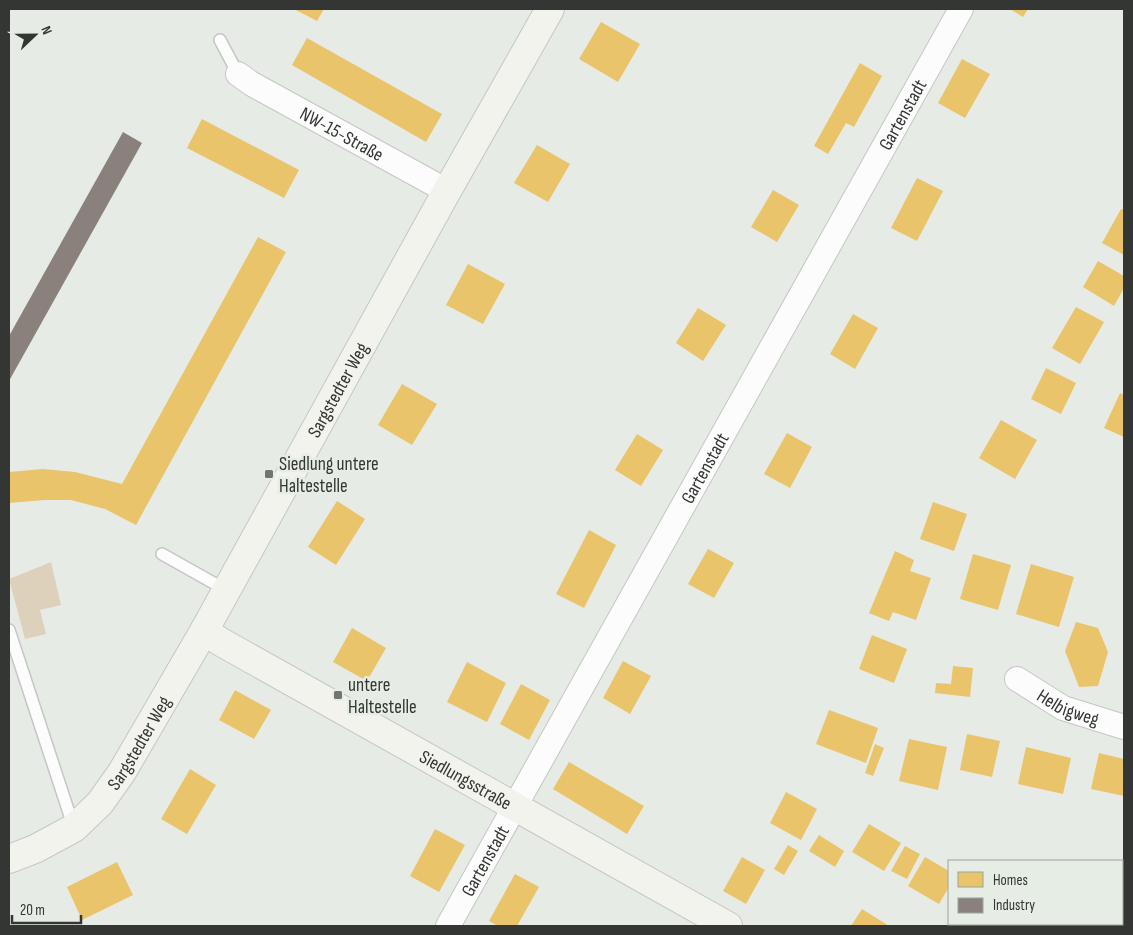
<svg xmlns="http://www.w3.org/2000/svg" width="1133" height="935" viewBox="0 0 1133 935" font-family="'Sofia Sans Condensed',sans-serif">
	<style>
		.green { fill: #ded1bb }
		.homes { fill: #e9c46a }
		.industry { fill: #8a817c }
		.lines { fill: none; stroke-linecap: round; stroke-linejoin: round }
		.lane-casing { stroke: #c4c7c3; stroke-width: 14 }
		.street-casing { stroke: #c4c7c3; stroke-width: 26 }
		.secondary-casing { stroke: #c4c7c3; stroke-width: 30 }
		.lane { stroke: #fbfcfb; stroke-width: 11 }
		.street { stroke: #fbfcfb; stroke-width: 24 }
		.secondary { stroke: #f2f3ec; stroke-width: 28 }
		.poi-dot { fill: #727571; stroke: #e6ede4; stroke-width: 2 }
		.labels { text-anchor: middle; stroke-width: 5; stroke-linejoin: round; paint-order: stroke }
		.street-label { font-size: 19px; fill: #333632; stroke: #e6ede4 }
		.poi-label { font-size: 19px; fill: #333632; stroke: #e6ede4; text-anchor: start }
	</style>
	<rect width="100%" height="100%" fill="#e7ebe6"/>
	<path class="green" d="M51,562L61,605L40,610L46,634L25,639L9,579Z"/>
	<g class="homes">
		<path d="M294,9H324L317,21Z"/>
		<path d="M1010,9H1028L1023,17Z"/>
		<path d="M601,22L640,44L618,82L579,59Z"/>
		<path d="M307,38L442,114L426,142L292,65Z"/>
		<path d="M962,59L990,74L965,118L938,103Z"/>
		<path d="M860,63L882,76L854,127L846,123L828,154L814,146Z"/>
		<path d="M202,119L299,170L284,198L187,148Z"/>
		<path d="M537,145L570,164L548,202L514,183Z"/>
		<path d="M917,178L943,191L917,241L891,228Z"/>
		<path d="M773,190L799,205L777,242L751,227Z"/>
		<path d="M1121,209L1124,210V255L1102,243Z"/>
		<path d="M258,237L286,252L136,525L105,509L71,500H45L9,503V472L43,469L75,472L122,484Z"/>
		<path d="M1098,261L1124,276V288L1114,306L1083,287Z"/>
		<path d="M468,264L505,284L483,324L446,305Z"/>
		<path d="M1076,307L1104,322L1080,364L1052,348Z"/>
		<path d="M698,308L726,325L703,361L676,343Z"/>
		<path d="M853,314L878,328L855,369L830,354Z"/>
		<path d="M1046,368L1076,383L1061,414L1031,399Z"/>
		<path d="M402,384L437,404L412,445L378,425Z"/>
		<path d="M1120,393L1124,395V437L1104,428Z"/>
		<path d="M1001,420L1037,440L1015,479L979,458Z"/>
		<path d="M787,433L812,447L790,488L764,474Z"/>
		<path d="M637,434L663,450L641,486L615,470Z"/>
		<path d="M337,501L365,519L336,565L308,547Z"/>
		<path d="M933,502L967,514L954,551L920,539Z"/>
		<path d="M589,530L616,545L584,608L556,594Z"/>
		<path d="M708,549L734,563L714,598L688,584Z"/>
		<path d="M895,551L914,560L910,571L931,578L916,620L893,612L889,621L869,613Z"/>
		<path d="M973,554L1011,565L998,610L960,599Z"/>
		<path d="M1031,564L1074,577L1059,627L1016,614Z"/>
		<path d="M1076,622L1098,628L1108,652L1098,686L1079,687L1065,651Z"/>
		<path d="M352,628L386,648L367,681L333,662Z"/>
		<path d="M872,635L907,649L894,683L859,669Z"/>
		<path d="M623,661L651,676L630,714L603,698Z"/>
		<path d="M467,662L506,683L487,722L447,702Z"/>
		<path d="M953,666L973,668L970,697L935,693L936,683L951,684Z"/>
		<path d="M521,684L550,700L529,740L500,724Z"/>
		<path d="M235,690L271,710L254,739L219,720Z"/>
		<path d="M829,710L878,728L866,763L816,744Z"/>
		<path d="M967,734L1000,741L992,777L960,770Z"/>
		<path d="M909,739L947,747L938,790L899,781Z"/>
		<path d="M875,744L884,748L873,776L865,773Z"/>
		<path d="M1026,747L1071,758L1063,794L1018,784Z"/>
		<path d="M1099,753L1124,759V796L1091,789Z"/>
		<path d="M569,762L644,806L627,834L553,789Z"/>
		<path d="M190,769L216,785L187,834L161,819Z"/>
		<path d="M786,792L817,809L801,840L770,823Z"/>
		<path d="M869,824L901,843L884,871L852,852Z"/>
		<path d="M435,829L465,845L439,892L410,876Z"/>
		<path d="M819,835L844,851L835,867L809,851Z"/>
		<path d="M788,845L798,851L784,875L774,869Z"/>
		<path d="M905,846L920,854L907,879L891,871Z"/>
		<path d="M742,857L765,870L746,904L723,891Z"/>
		<path d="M925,857L949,871V887L939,904L908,886Z"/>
		<path d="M117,862L133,895L82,920L67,887Z"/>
		<path d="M515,874L539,887L517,926H498L489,921Z"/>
		<path d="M862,909L889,926H851Z"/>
		<path d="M956,924H988L989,926H957Z"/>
	</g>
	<path class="industry" d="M123,132L142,143L9,381V336Z"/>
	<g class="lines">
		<defs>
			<g id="lane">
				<path d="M220,40L238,74"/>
				<path d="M162,554L226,590"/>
				<path d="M9,630L74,828"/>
			</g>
			<g id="street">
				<path id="s1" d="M238,74L252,84L447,191"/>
				<path id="s2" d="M1017,679L1063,708L1124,727"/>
				<path id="s3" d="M448,926L961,9"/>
			</g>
			<g id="secondary">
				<path id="s4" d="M204,631L221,642L728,926"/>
				<path id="s5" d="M9,859L35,849L74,828L100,803L122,772L204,631L447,191L550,9"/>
			</g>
		</defs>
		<use href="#lane" class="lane-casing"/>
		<use href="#street" class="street-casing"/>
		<use href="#secondary" class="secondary-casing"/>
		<use href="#lane" class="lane"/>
		<use href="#street" class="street"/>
		<use href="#secondary" class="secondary"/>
	</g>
	<g class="poi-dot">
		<rect x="264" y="469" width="10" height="10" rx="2.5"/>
		<rect x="333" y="690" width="10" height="10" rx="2.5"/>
	</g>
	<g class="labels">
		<g class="street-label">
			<text dy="7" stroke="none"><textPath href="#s3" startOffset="930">Gartenstadt</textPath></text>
			<text dy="7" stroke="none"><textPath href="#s1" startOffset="120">NW-15-Straße</textPath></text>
			<text dy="7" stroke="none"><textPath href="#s5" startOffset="585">Sargstedter Weg</textPath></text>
			<text dy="7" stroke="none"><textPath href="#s3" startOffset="525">Gartenstadt</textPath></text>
			<text dy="7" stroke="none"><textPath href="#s2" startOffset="59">Helbigweg</textPath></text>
			<text dy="7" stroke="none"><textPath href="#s5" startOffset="180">Sargstedter Weg</textPath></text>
			<text dy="7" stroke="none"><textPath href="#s4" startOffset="301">Siedlungsstraße</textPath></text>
			<text dy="7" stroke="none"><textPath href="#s3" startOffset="75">Gartenstadt</textPath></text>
		</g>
		<g class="poi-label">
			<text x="279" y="470">Siedlung untere<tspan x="279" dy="22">Haltestelle</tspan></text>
			<text x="348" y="691">untere<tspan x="348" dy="22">Haltestelle</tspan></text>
		</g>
	</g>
	<rect width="1133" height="935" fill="none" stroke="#333632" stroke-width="20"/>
	<rect x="948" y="860" width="175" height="65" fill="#e6ede4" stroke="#9ea49d"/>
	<rect x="958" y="872" width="25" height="15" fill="#e9c46a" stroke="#9ea49d"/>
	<text x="993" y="885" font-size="15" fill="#333632">Homes</text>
	<rect x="958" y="898" width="25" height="15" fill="#8a817c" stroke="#9ea49d"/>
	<text x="993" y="910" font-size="15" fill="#333632">Industry</text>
	<g transform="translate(35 35) rotate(68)" stroke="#e6ede4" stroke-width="4" paint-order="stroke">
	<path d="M0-4L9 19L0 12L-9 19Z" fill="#333632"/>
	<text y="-8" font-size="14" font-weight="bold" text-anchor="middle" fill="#333632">N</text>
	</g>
	<path d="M12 915v8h69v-8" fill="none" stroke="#333632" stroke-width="2.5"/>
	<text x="20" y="915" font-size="15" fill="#333632" stroke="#e6ede4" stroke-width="4" paint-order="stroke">20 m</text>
</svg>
